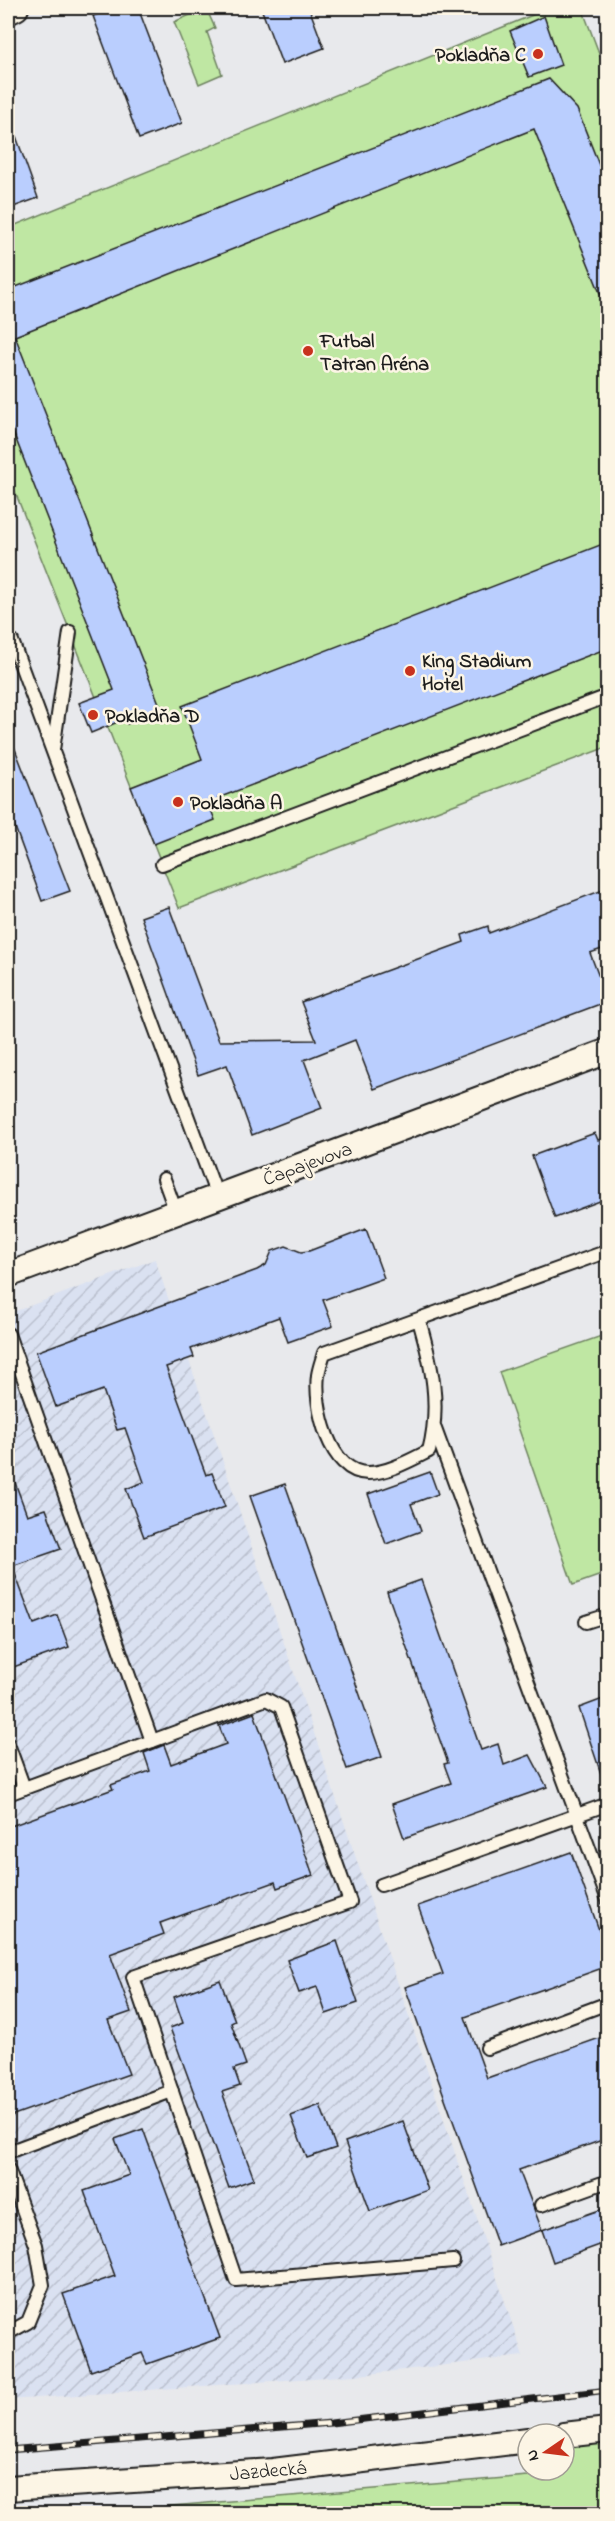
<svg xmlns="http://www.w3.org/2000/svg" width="615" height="2521" viewBox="0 0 615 2521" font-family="'Indie Flower',sans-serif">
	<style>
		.industrial { fill: url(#industrial-furrows) }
		.green { fill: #bfe7a3; stroke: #6e8260; stroke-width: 1.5 }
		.building { fill: #bacefe; stroke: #1c1c1c; stroke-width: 1.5 }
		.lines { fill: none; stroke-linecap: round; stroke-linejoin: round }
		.service-casing { stroke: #1c1c1c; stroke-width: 16 }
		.minor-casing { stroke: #1c1c1c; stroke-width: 28 }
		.service { stroke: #fcf5e5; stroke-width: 12 }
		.minor { stroke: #fcf5e5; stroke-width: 24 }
		.rail-casing { stroke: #1c1c1c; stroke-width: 7 }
		.rail { stroke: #fcf5e5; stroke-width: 4.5; stroke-dasharray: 14; stroke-linecap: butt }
		.poi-dot { fill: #c8321e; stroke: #fcf5e5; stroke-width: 2 }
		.labels { text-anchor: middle; stroke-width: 5; stroke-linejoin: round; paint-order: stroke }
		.poi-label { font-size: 20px; font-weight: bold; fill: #1c1c1c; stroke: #fcf5e5; text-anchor: start }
		.street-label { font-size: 20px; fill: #1c1c1c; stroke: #fcf5e5 }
	</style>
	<defs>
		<pattern id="industrial-furrows" width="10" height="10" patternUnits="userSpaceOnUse" patternTransform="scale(1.5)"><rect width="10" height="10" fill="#dae1f1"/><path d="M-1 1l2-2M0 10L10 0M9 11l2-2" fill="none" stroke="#bac0ce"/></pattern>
	</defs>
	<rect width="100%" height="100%" fill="#e8e9ec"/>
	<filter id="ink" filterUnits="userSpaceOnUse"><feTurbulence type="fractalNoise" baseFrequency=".0167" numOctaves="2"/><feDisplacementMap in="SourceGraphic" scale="12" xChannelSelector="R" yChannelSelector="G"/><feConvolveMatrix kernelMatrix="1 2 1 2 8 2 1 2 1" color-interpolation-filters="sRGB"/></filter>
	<g filter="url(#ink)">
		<path class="industrial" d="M155,1259L523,2356L369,2374L8,2400V1314Z"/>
		<g class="green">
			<path d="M206,8L215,28L207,32L222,74L199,84L174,22Z"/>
			<path d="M550,8H582L608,77L607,747L179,908L8,474V228Z"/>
			<path d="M607,1334V1573L573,1585L499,1372Z"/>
			<path d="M607,2437V2513L77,2514L540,2475V2470H564V2442Z"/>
		</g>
		<g class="building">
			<path d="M116,8H138L182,123L139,139L93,16Z"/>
			<path d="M261,8H309L324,48L282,64Z"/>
			<path d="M544,16L561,65L529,77L510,31Z"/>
			<path d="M549,79L577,109L608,188V313L534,129L15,336L162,711L127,724L125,719L91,733L79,703L114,690L8,419V290Z"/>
			<path d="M11,122L38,198L8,209V123Z"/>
			<path d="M608,542V648L218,798L220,806L211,810L215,820L154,844L131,787L202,759L182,706Z"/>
			<path d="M8,736H10L70,891L42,901L8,808Z"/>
			<path d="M608,888V947L590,953L608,1001L374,1089L355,1040L304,1060L322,1108L252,1135L227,1065L198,1075L141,917L169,907L219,1041L316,1040L301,1002L464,942L462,935L488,926L489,933Z"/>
			<path d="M595,1133L598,1140L608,1137V1198L555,1218L532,1156Z"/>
			<path d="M366,1229L384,1278L323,1300L333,1326L288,1342L279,1317L191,1349L194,1357L166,1367L206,1475L212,1473L225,1507L144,1537L126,1489L144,1482L125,1428L117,1430L103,1390L56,1407L36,1352L257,1270L266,1265L272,1251L286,1246L301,1252L309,1251Z"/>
			<path d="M8,1469H10L27,1515L46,1509L61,1549L12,1566L34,1624L57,1615L69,1647L8,1669Z"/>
			<path d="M430,1472L438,1494L411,1504L421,1531L386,1544L368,1494Z"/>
			<path d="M285,1484L382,1757L347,1769L250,1496Z"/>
			<path d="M421,1580L481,1750L498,1744L504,1765L530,1755L547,1787L404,1838L392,1804L451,1783L444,1764L448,1763L387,1592Z"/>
			<path d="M608,1697V1779L603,1780L579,1708Z"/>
			<path d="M254,1713L313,1875L277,1888L275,1882L160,1923L164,1934L110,1954L131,2012L108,2020L129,2074L8,2117V1827L113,1789L111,1785L150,1771L144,1753L164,1745L171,1764L226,1744L219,1726Z"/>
			<path d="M571,1852L608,1955V1966L465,2017L487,2078L608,2035V2138L519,2170L542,2230L498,2246L405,1987L443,1974L418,1906Z"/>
			<path d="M337,1941L358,2003L326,2014L317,1987L299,1993L287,1960Z"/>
			<path d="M220,1980L235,2021L231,2023L246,2065L234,2069L240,2086L222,2092L254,2179L229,2188L170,2028L183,2023L174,1997Z"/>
			<path d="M320,2105L336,2148L307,2158L291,2116Z"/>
			<path d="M403,2121L428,2190L370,2211L345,2142Z"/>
			<path d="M143,2129L220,2338L147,2364L142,2353L91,2371L63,2294L115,2276L84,2191L129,2175L115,2139Z"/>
			<path d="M608,2207V2242L553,2262L542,2230Z"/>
		</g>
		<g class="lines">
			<defs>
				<g id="service">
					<path d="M8,643L12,641L217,1196"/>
					<path d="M53,750L70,632"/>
					<path d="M162,864L608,696"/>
					<path d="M164,1179L176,1212"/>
					<path d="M419,1320C432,1365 441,1405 429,1451C411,1460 388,1473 368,1473C329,1473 314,1406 318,1375C319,1368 322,1360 324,1353L608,1251"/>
					<path d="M8,1334L152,1741L8,1794"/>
					<path d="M435,1429L608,1900"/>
					<path d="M586,1622L608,1615"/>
					<path d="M152,1741L266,1699L281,1707L350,1902L133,1977L236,2280L453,2261"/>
					<path d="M8,1744L24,1788"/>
					<path d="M381,1885L608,1804"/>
					<path d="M487,2048L608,2003"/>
					<path d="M8,2152L172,2091"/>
					<path d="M8,2169L36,2245L43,2285L28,2322L8,2333"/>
					<path d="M541,2205L608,2181"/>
				</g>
				<g id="minor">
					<path d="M8,12L16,8"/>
					<path d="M8,1275L608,1051"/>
					<path d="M564,2435L608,2430"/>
					<path d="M8,2488L273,2471L528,2440"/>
				</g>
			</defs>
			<use href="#service" class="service-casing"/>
			<use href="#minor" class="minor-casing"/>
			<use href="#service" class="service"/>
			<use href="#minor" class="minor"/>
			<defs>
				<path id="rail" d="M8,2450L331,2423L608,2390"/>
			</defs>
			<use href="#rail" class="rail-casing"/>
			<use href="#rail" class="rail"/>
		</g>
	</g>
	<g class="poi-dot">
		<circle cx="538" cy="54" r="6"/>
		<circle cx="308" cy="351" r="6"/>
		<circle cx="410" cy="671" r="6"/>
		<circle cx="93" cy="715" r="6"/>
		<circle cx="178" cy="802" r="6"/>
	</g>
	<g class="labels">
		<g class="poi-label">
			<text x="526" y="61" text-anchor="end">Pokladňa C</text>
			<text x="320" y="347">Futbal<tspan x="320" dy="23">Tatran Aréna</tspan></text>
			<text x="422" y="667">King Stadium<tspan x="422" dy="23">Hotel</tspan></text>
			<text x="105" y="722">Pokladňa D</text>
			<text x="190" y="809">Pokladňa A</text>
		</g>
		<g class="street-label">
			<text transform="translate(307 1163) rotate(-20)" y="7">Čapajevova</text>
			<text transform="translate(268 2470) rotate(-5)" y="7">Jazdecká</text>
		</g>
	</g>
	<rect width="615" height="2521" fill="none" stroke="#fcf5e5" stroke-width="30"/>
	<rect x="15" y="15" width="585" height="2491" fill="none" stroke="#1c1c1c" stroke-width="2" filter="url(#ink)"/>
	<g transform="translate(546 2452) rotate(256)"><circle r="28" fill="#fcf5e5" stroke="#a29e95" stroke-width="1.5"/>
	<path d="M0-4.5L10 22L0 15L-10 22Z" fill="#c8321e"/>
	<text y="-9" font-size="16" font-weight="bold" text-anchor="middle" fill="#1c1c1c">N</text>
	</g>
</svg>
